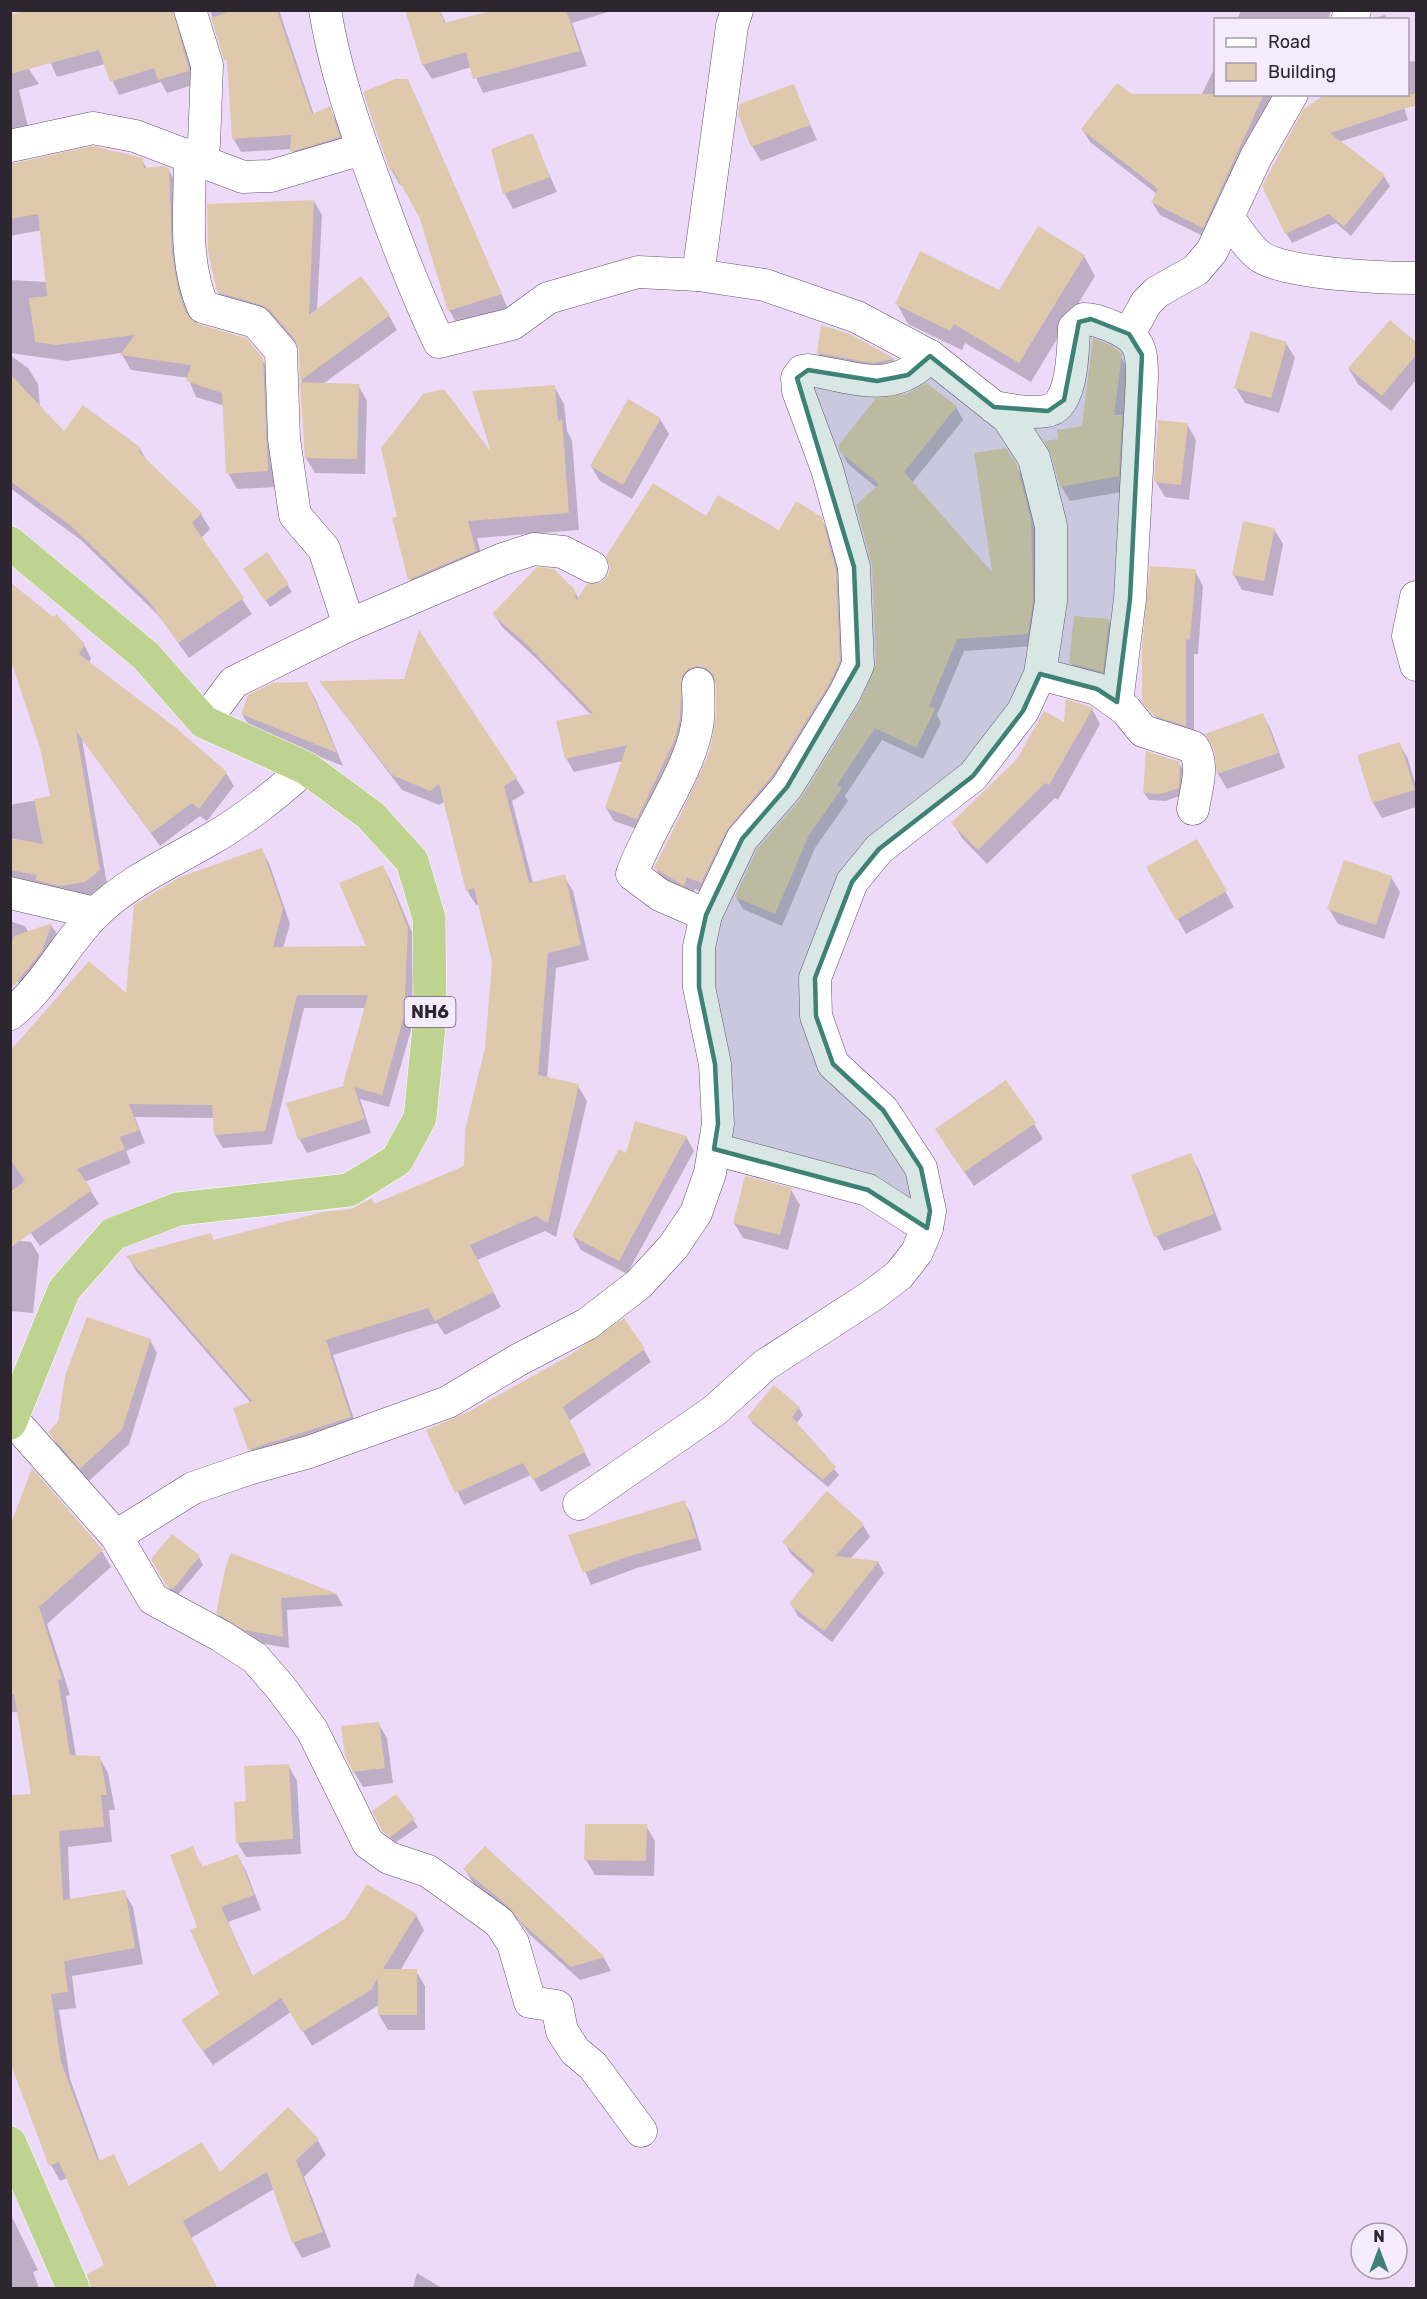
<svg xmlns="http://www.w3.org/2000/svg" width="1427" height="2299" viewBox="0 0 1427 2299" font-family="Rubik,sans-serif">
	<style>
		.shadow { fill: #0003 }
		.building { fill: #dec9ad }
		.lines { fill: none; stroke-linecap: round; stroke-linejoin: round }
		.street-casing { stroke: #64536d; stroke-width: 33 }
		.highway-casing { stroke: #fff; stroke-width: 34 }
		.street { stroke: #fff; stroke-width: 32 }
		.highway { stroke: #bfd391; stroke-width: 33 }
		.marked { fill: #3e8276; fill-opacity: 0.2; stroke: #3e8276; stroke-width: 4.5; stroke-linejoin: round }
		.labels { text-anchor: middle; stroke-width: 5; stroke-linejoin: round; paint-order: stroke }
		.shield { fill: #f6ebfd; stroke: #69616e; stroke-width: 1.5 }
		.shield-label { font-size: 18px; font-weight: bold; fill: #2d2631 }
	</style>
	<rect width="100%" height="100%" fill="#eddaf8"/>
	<g class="shadow">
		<path d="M27,10H186L179,21L196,84L167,93L161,82L119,95L105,64L57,77Z"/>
		<path d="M210,10H279L314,115L329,108L337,122L346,151L299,165L292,149L241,152L233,138L228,64Z"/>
		<path d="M440,10L446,24L500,10L608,12L572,23L587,66L483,93L471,67L432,79L423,65L408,14Z"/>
		<path d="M1241,10H1331L1328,20H1237Z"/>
		<path d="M1385,15L1388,20H1371V19Z"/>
		<path d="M10,41L39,84L19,90L30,135L10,141Z"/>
		<path d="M1416,61V106L1404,107L1408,120L1339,142L1384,176L1390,186L1351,236L1336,223L1292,243L1286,233L1305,111L1408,94V62Z"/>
		<path d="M1216,65V94H1278L1211,240L1160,215L1152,202L1157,194L1090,142L1082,129L1182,135Z"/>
		<path d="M407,80L415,95L508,309L457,324L449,310L421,218L402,184L400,185L392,171L365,93Z"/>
		<path d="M793,85L817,140L761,161L752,146Z"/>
		<path d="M532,135L557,192L513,209L505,194L493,150Z"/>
		<path d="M142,160L147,169H168L177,185L180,272L191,319L197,325L262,359L271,375L276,487L237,489L228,473L225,406L196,397L188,378L131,370L121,353L67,361L10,353V280L47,282L42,230L10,236V165Z"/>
		<path d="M314,201L322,215L317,310L389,316L397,330L323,384L358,385L367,401L365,474L315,473L306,458L300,348L279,324L270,319L227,306L218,292Z"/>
		<path d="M1084,256L1095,276L1031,382L965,343L962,350L908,324L897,304L999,292Z"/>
		<path d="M1390,322L1416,344V380L1391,411L1358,384L1349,369Z"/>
		<path d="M849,335L894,360L902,374L827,368L818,353Z"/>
		<path d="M1286,343L1295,358L1279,413L1245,403L1236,388Z"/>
		<path d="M10,355L28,368L38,384L40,407L64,433L140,449L148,463L201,514L210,529L201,538L252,614L189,658L159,616L81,540L10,488Z"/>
		<path d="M1120,355L1129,371L1123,421L1130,432L1127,491L1070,501L1061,486L1084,427Z"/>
		<path d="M554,386L564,404L567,431L572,440L579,530L477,538L485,569L420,597L410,579L494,459Z"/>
		<path d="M956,407L963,420L912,483L995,576L1016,466L1024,479L1037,534L1034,646L964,651L937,715L941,723L923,759L882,740L845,796L848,801L815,848L782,926L743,909L736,897L803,797L862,703L877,665V488L849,465L841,452Z"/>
		<path d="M660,419L669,434L632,499L600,481L591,466Z"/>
		<path d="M1187,424L1196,440L1189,500L1165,497L1156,482Z"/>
		<path d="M706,518L779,532L821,518L829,533L843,585L847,676L709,896L695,889L691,898L663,881L656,868L711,750L718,716L717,683L705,679L687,733L645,832L614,821L606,808L623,761L574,772L566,758L591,715L536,658L502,627L494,614L574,591L579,599Z"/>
		<path d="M1274,529L1283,544L1273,596L1242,590L1234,575Z"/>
		<path d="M267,554L292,592L270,607L249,576Z"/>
		<path d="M1195,571L1203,586L1198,654H1194V740L1164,730L1144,701Z"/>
		<path d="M1108,620L1117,635L1111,686L1080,678L1071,663Z"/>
		<path d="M84,645L91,658L89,663L226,773L234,786L207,821L200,816L160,846L82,739L107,884L93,895L67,899L10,890V805L52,797L41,747L10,654Z"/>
		<path d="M306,683L315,698L343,766L251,729L242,714Z"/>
		<path d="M321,683L516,778L525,793L512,801L533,883L564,876L573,891L589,960L556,968L547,1079L578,1086L587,1101L556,1237L545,1231L477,1260L501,1307L445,1335L437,1323L333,1355L358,1432L258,1464L250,1449L251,1403L136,1271L128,1257L211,1235L214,1241L352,1210L372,1200L375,1206L465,1167L486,1048L494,962L480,904L476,905L467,890L445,801L439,805L402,790Z"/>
		<path d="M1092,709L1100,724L1058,800L1055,798L987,864L962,838L953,823L1065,725Z"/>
		<path d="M1263,715L1271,730L1285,768L1227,789L1218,774L1215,749Z"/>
		<path d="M1399,743L1408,759L1416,787V807L1382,818L1373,803L1358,756Z"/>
		<path d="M1179,763L1183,770L1182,795L1166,801L1149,800L1144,793Z"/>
		<path d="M1197,841L1234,907L1186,934L1148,868Z"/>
		<path d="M261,849L269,863L290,924L283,948H368L383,867L390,880L415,939L411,1030L389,1107L360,1099L371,1133L307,1153L300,1140L288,1104L346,1086L345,1084L366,1008H304L272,1144L223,1148L215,1135L214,1118L135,1117L145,1143L126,1151L131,1163L85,1182L99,1204L40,1246L10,1204V1054L127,996Z"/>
		<path d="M1391,877L1400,892L1384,939L1338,924L1329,909Z"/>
		<path d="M10,921L25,926L29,933L51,925L59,937L32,987L10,979Z"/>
		<path d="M636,1123L686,1137L694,1151L627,1274L581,1250L573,1236L627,1155Z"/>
		<path d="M1034,1124L1043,1139L974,1186L945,1144Z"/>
		<path d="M1190,1155L1199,1170L1222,1230L1164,1251L1156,1236Z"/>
		<path d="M791,1190L800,1205L788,1250L743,1238L734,1223Z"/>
		<path d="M10,1240L31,1242L39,1255L33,1313L10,1311Z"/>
		<path d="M150,1340L157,1353L129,1444L89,1481L57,1445L50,1432Z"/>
		<path d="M644,1350L651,1362L569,1421L591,1465L541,1492L531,1475L464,1505L428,1430Z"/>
		<path d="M774,1388L799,1408L803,1415L796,1424L839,1475L828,1487L753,1424L749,1417Z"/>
		<path d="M32,1471L102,1551L111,1567L47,1624L70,1695L66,1696L76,1756L99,1757L108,1773L115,1810H109L112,1842L68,1847L70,1901L124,1892L133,1907L143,1964L72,1976L76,2008L59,2010L70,2079L100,2162L114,2156L129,2187L220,2174L317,2139L326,2155L304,2177L331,2247L302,2258L293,2242L274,2189L191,2238L106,2266L67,2178L60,2181L51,2165L33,1795L19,1711L10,1713V1523L13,1524Z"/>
		<path d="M684,1502L691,1514L702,1550L637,1568L591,1585L570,1536Z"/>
		<path d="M863,1525L870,1537L850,1559L878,1562L884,1573L832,1642L798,1616L791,1604L814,1575L791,1554L784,1542Z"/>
		<path d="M173,1536L199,1557L203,1565L177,1596L172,1592L152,1560Z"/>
		<path d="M232,1555L337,1595L343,1606L287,1610L289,1648L253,1642L225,1625L218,1613Z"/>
		<path d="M378,1723L387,1738L393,1783L363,1787L354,1772Z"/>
		<path d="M288,1765L297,1781L301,1854L246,1857L237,1842L248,1802Z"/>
		<path d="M396,1796L418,1827L395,1843L383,1830Z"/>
		<path d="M646,1826L655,1841L654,1876L595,1875L586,1860Z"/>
		<path d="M192,1848L203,1868L238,1856L246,1871L261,1910L228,1922L253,1977L347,1919L416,1915L424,1930L400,1971H416L425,1986V2030H388L379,2015V2005L312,2046L291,2012L213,2065L192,2036L221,1995L199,1928Z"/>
		<path d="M485,1848L604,1958L611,1971L580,1980L529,1934L519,1921L473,1883L465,1869Z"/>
		<path d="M13,2219L38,2270L33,2272L39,2288H10V2220Z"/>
		<path d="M417,2273L442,2288H413Z"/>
	</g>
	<g class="building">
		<path d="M27,10H173L189,71L158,80L154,68L110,82L99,50L10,74V15Z"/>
		<path d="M233,10H277L312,114L330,106L340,137L290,152L291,135L232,139L227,60H224L211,18Z"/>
		<path d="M405,10H440L444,23L494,10H566L580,51L473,79L466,52L422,65Z"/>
		<path d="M395,79H408L502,294L448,311L420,219L393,170L390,171L363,92Z"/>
		<path d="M1117,83L1132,94H1264L1203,228L1151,202L1158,189L1081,129Z"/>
		<path d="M794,84L810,125L751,147L738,114L740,104Z"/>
		<path d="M1325,94H1416V105L1330,133L1385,175L1344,227L1329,214L1285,234L1262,186L1303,110Z"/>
		<path d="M533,133L550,177L503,194L491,149Z"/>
		<path d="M93,146L143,158L144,168L163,166L169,168L172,255L179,293L186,313L198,324L246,338L263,358L268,471L226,474L222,393L186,381L191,365L120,355L135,335L57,345L35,342L29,298L47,296L38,214L10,219V164Z"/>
		<path d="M314,200L309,315L361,276L390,315L300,381L299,350L295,340L270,310L261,305L217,292L208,251L207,204Z"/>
		<path d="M1038,226L1085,255L1019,363L954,324L950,331L895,304L920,251L999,290Z"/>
		<path d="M1390,320L1416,342V355L1382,396L1348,368Z"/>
		<path d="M821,325L850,334L895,359L872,363L817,353Z"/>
		<path d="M1251,331L1287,342L1271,398L1234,388Z"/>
		<path d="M1093,338L1112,346L1122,354L1114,415H1122L1119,476L1060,487L1051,454L1044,441L1058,439L1057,430L1082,426Z"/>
		<path d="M10,374L64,431L83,405L141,448L139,452L202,513L192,523L244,598L178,643L148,600L70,525L10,481Z"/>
		<path d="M300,382L359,384L357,459L305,458Z"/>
		<path d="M926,383L957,406L904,472L992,572L974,453L1006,448L1017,465L1031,520L1033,600L1028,634L957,639L929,706L935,709L916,748L875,728L837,785L842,788L809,835L775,914L735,897L757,849L802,797L860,702L876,665L872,566L856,505L879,484L840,452L838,446L876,398L906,394Z"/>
		<path d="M555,385L558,421L562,420L569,513L468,521L476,551L408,580L392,518L397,517L381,448L423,394L444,389L491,452L472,391Z"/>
		<path d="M628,399L661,418L623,485L590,466Z"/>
		<path d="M1158,420L1188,423L1181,485L1154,482Z"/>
		<path d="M653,483L706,516L718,495L779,530L796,501L822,517L836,570L840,661L829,684L772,776L726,831L701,883L687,877L684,886L654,868L694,788L710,750L716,716V684L713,674L706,668L697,666L688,669L682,676L680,718L675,739L637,819L605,808L627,745L565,759L556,721L593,713L526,644L492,614L537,567L554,569L575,590L576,601L587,584L602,582L608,575L610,567L606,556Z"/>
		<path d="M1243,521L1275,528L1264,581L1232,575Z"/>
		<path d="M267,552L289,584L265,601L243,569Z"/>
		<path d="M1150,566L1196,569L1190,640L1186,639V726L1154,716L1142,702V645Z"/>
		<path d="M10,582L53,617L56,614L85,644L79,654L175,727L227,772L199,809L192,803L151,833L76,731L100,870L85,882L59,886L35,880L37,875L10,870V838L43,844L34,799L50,796L40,748L10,658Z"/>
		<path d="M1074,616L1109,619L1103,672L1069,663Z"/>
		<path d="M419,630L517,778L504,786L529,883L565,874L581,945L548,953L538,1075L579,1084L548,1223L536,1216L470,1245L494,1292L435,1321L428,1308L326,1340L351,1417L248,1450L233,1408L252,1401L126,1256L211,1233L213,1240L323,1212L351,1209L372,1198L374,1204L464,1166L465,1130L485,1048L492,962L474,888L466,891L439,784L430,791L392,775L319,681L404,679Z"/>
		<path d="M307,682L337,753L241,714L248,695L273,683Z"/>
		<path d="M1066,699L1093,708L1049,785L1045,783L978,850L951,823L1017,759L1044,711L1064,722Z"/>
		<path d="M1263,713L1278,753L1217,774L1214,749L1205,734Z"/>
		<path d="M1400,742L1415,790L1372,803L1357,755Z"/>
		<path d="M1146,751L1180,762L1179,788L1161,794L1143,793Z"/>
		<path d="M1197,839L1227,891L1176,920L1146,867Z"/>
		<path d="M262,848L283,909L273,947L366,946L339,883L383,865L408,928L404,1016L382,1095L354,1087L365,1119L298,1140L286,1103L346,1085L343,1084L368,995H297L265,1131L214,1135L212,1105L129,1104L139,1130L120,1137L125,1149L77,1169L92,1190L10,1248V1192L25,1181L10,1159V1051L89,961L126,993L134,905L180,877Z"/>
		<path d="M1344,860L1392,876L1376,925L1327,909Z"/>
		<path d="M52,923L42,951L10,990V946L14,936Z"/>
		<path d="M1006,1080L1036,1123L964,1172L935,1129Z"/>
		<path d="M635,1121L687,1136L619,1261L572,1236L619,1149L626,1153Z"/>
		<path d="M1191,1153L1214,1214L1154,1237L1131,1175Z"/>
		<path d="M745,1176L792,1188L780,1235L733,1223Z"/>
		<path d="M87,1317L151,1339L122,1430L80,1469L48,1432L58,1422L65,1376Z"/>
		<path d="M624,1318L645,1349L563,1407L585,1452L533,1480L523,1463L455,1493L426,1430L470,1411L567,1357Z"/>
		<path d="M774,1385L800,1407L792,1417L836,1467L823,1480L747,1417Z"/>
		<path d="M32,1468L103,1550L39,1607L62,1679L58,1680L70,1755L100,1756L107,1795H101L104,1827L59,1831L63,1900L125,1890L135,1948L64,1961L68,1992L51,1994L61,2062L98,2161L114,2154L128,2186L202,2142L220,2172L288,2107L319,2139L296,2160L323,2232L292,2243L267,2172L183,2221L218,2289H91L87,2274L104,2265L59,2162L49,2166L10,2062V1795L31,1794L14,1694L10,1695V1526Z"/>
		<path d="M827,1491L864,1524L835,1556L879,1561L824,1631L789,1604L815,1571L782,1542Z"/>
		<path d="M685,1500L696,1538L630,1556L583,1573L568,1535Z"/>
		<path d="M172,1534L200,1556L173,1589L166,1585L151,1559Z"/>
		<path d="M231,1553L338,1594L281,1598L283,1637L244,1630L216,1613L225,1569Z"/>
		<path d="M379,1722L385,1768L353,1772L345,1755L341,1726Z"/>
		<path d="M289,1764L293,1839L236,1843L234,1802L246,1801L244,1766Z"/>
		<path d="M396,1794L415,1819L390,1837L382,1831L372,1811Z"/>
		<path d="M585,1824H647L646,1861L584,1860Z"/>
		<path d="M193,1846L202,1867L238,1854L254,1895L221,1907L252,1976L346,1918L367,1884L417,1914L383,1969H417V2015H378V1978L371,1990L302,2032L281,1998L203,2051L181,2020L219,1994L190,1930L197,1927L170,1855Z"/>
		<path d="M485,1846L605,1957L571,1967L520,1921L510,1908L463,1869Z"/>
	</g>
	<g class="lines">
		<defs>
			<g id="street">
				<path d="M190,10L207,65L204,145L190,158C190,209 183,260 203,307L256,322L281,351L284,439L295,515L324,549L349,625"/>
				<path d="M325,10C335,71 355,128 376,185C395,239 415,291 439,342L512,324L548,298L638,272L698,275L765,285L857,317L930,356L1008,418L1034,458L1051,526V601L1040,674L1023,711L973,776L879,849L852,882L815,978L816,1016L833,1064L883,1110L921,1168L930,1211L927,1228L917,1252L899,1275L873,1295L765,1365L714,1411L579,1504"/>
				<path d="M1347,20L1355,10"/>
				<path d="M10,146L93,128L135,136L243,177L271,176L362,149"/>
				<path d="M1228,218C1238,230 1248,248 1261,257C1288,274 1382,278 1416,278"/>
				<path d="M698,275L732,26L737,10"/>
				<path d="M1129,334L1146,303L1157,292L1196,270L1212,251L1256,157L1292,94"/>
				<path d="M994,407C1011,410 1029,414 1046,411C1073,408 1073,350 1074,328L1084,319C1093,319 1102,322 1111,326C1140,338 1142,348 1142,378L1130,599L1117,702"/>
				<path d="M1416,597L1408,636L1416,665"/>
				<path d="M1040,674L1097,689L1126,710L1143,731L1193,747C1205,765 1196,789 1193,809"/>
				<path d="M698,684C698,697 700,712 697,726C689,773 649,826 632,874L660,895L706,915"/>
				<path d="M204,722L234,682L349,625L503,559L534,549L563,552L592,567"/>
				<path d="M10,893L95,913"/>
				<path d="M10,1014C46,986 64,944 96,913C130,880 172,862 211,839C246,819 276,794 306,768"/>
				<path d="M714,1149L868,1190L927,1228"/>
				<path d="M13,1420L116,1536L153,1599L221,1636L255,1658L281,1688L312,1730L368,1843L389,1858L428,1871L499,1922L513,1943L530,2002L557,2006L562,2031L575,2051L593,2066L641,2131"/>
				<path d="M116,1536L193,1488L251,1468L309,1452L448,1402L518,1360L587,1324L639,1284L673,1247L696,1213L710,1173L718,1124L715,1064L699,987V947L706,915L742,839L787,787L845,693L858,665L854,567L827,469L798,391L797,378L802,371L808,370C853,376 892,397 930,356"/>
			</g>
			<g id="highway">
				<path d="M10,543L146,656L204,722L306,768L370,815L412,861L429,918L430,1016L420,1118L397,1160L349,1190L178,1209L113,1234L64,1290L10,1423"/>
				<path d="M10,2143L73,2288"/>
			</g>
		</defs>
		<use href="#street" class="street-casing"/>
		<use href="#highway" class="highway-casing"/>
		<use href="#street" class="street"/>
		<use href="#highway" class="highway"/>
	</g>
	<path class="marked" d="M1091,319L1129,334L1142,355L1130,599L1117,702L1097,689L1040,674L1023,711L973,776L879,849L852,882L815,978L816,1016L833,1064L883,1110L921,1168L930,1211L927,1228L868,1190L714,1149L718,1124L715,1064L699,987V947L706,915L742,839L787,787L858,665L854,567L797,378L808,370L877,381L908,375L930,356L994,407L1048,411L1064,400L1079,322Z"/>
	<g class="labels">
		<rect class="shield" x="404.5" y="997" width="51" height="30" rx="4.5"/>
		<g class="shield-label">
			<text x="430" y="1018">NH6</text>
		</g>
	</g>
	<rect width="1427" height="2299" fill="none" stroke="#2d2631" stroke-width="24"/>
	<rect x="1214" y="18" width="195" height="78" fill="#f6ebfd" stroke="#a69cab" stroke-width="1.5"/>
	<rect x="1226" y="38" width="30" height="9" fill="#ffffff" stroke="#a69cab" stroke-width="1.5"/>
	<text x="1268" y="48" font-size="18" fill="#2d2631">Road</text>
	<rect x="1226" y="63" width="30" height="18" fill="#dec9ad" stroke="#a69cab" stroke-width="1.5"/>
	<text x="1268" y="78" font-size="18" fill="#2d2631">Building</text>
	<g transform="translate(1379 2251)"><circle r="28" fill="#f6ebfd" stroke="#a69cab" stroke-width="1.5"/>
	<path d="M0-4.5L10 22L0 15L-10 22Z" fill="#3e8276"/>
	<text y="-9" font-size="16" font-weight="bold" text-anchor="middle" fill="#2d2631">N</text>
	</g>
</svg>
